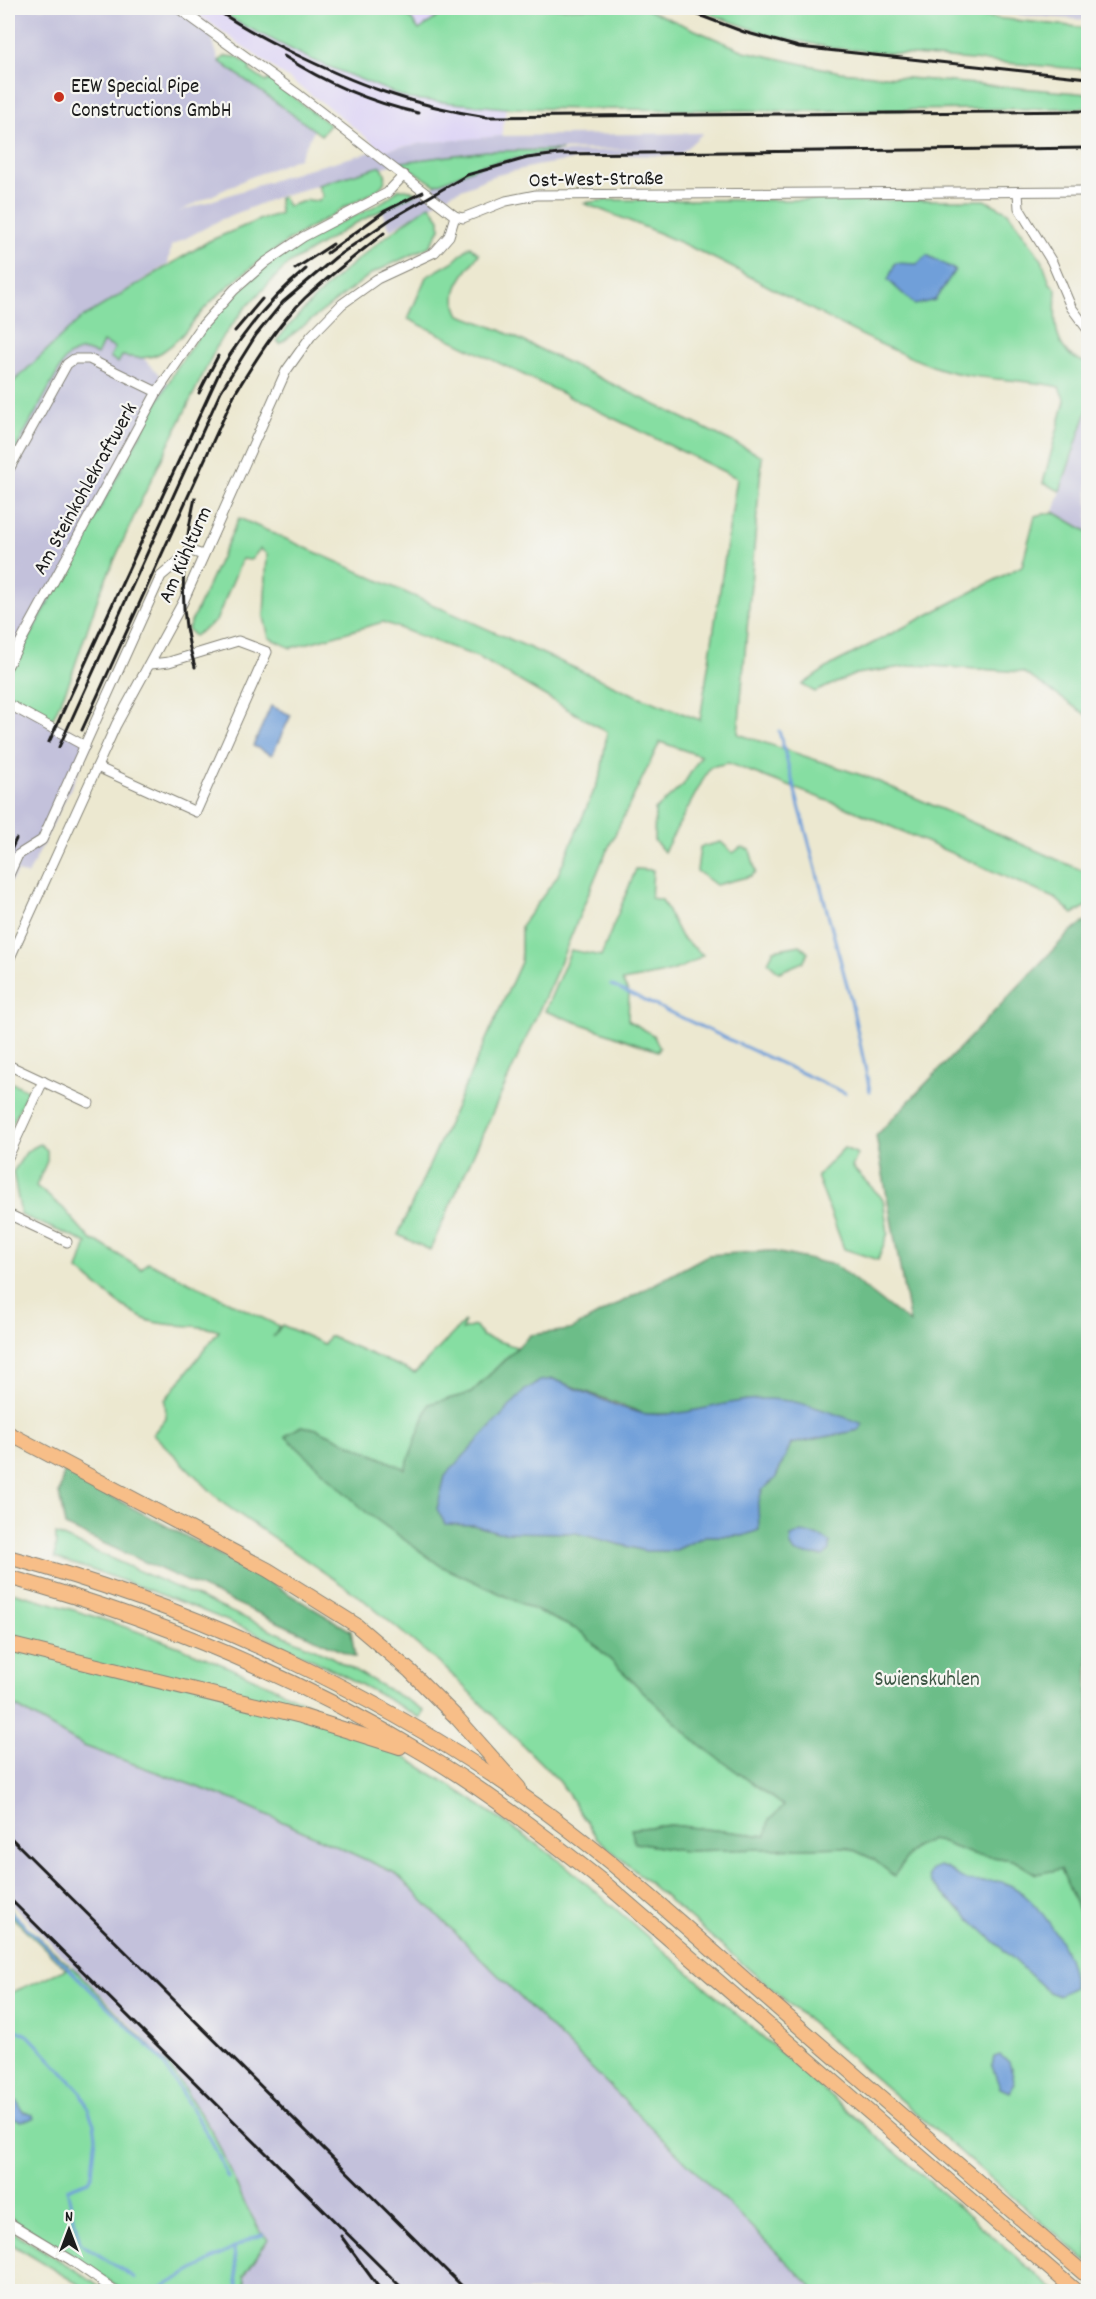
<svg xmlns="http://www.w3.org/2000/svg" width="1096" height="2299" viewBox="0 0 1096 2299" font-family="Dekko,sans-serif">
	<style>
		.built { fill: #ded5f5 }
		.industrial { fill: #c3c1db }
		.green { fill: #86dea2; stroke: #517d5f; stroke-width: 1.5 }
		.forest { fill: #6cbd88; stroke: #446c52; stroke-width: 1.5; fill-rule: evenodd }
		.water { fill: #6f9fd9; stroke: #465e7a; stroke-width: 1.5 }
		.lines { fill: none; stroke-linecap: round; stroke-linejoin: round }
		.stream { stroke: #6f9fd9; stroke-width: 3 }
		.minor-casing { stroke: #848276; stroke-width: 11 }
		.highway-casing { stroke: #848276; stroke-width: 16 }
		.minor { stroke: #fff; stroke-width: 9 }
		.highway { stroke: #f7be88; stroke-width: 14 }
		.rail { stroke: #1c1c1c; stroke-width: 3 }
		.poi-dot { fill: #c8321e; stroke: #f6f6f2; stroke-width: 2 }
		.labels { text-anchor: middle; stroke-width: 4.5; stroke-linejoin: round; paint-order: stroke }
		.poi-label { font-size: 21px; fill: #1c1c1c; stroke: #f6f6f2; text-anchor: start }
		.street-label { font-size: 21px; fill: #1c1c1c; stroke: #f6f6f2 }
		.park-label { font-size: 21px; fill: #3c5644; stroke: #f6f6f2 }
	</style>
	<rect width="100%" height="100%" fill="#f6f6f2"/>
	<filter id="ink" filterUnits="userSpaceOnUse"><feTurbulence type="fractalNoise" baseFrequency=".0167" numOctaves="2"/><feDisplacementMap in="SourceGraphic" scale="12" xChannelSelector="R" yChannelSelector="G"/><feConvolveMatrix kernelMatrix="1 2 1 2 8 2 1 2 1" color-interpolation-filters="sRGB"/></filter>
	<filter id="wash" filterUnits="userSpaceOnUse"><feTurbulence type="fractalNoise" baseFrequency=".008" numOctaves="4" result="noise"/><feDisplacementMap in="SourceGraphic" scale="24" xChannelSelector="R" yChannelSelector="G"/><feGaussianBlur stdDeviation="1.35" result="paint"/><feColorMatrix in="noise" values="0 0 0 0 0 0 0 0 0 0 0 0 0 0 0 0 0 1.4 0 .05"/><feComposite in="paint" operator="in"/></filter>
	<g filter="url(#wash)">
		<rect width="100%" height="100%" fill="#ece8d0"/>
		<path class="built" d="M189,8H504L506,108L501,136L424,143L382,150L327,106Z"/>
		<g class="industrial">
			<path d="M8,8H189L207,23L219,61L314,130L299,158L246,179L178,212L301,171L367,153L424,143L501,136L703,133L678,156L624,155L579,159L535,166L493,176L452,193L390,230L382,209L482,165L523,156L562,152L658,149L500,150L402,162L280,196L222,219L171,246L168,264L80,319L143,358L168,383L8,677Z"/>
			<path d="M914,8H1088V20Z"/>
			<path d="M1088,408V532L1054,512Z"/>
			<path d="M8,697L93,742L28,875L17,872L9,885Z"/>
			<path d="M8,1702L84,1746L239,1802L395,1873L816,2291H247L244,2276L268,2239L260,2231L244,2202L214,2135L142,2035L8,1901Z"/>
		</g>
		<g class="green">
			<path d="M218,8H403L419,30L450,8H644L744,51L840,72L1088,94V108L796,111L506,108L409,99L312,60L237,22Z"/>
			<path d="M693,8H903L1088,28V70L832,48L769,35Z"/>
			<path d="M226,56L237,57L251,67L249,70L266,82L269,79L330,125L321,135L314,130L219,61Z"/>
			<path d="M562,150L482,165L435,185L404,165L402,162L486,151Z"/>
			<path d="M381,166C401,191 350,199 336,213C290,237 251,265 213,300C195,317 183,339 162,352C149,360 135,358 122,356L118,363L110,357L115,348L103,342L97,355C83,348 76,350 65,359L8,463V387L80,319L209,241L261,219L280,214L279,198L283,197L288,206L308,200L319,201L323,196L318,185Z"/>
			<path d="M400,189H407L416,193L354,224L287,265L246,307L219,342L141,501L100,592L69,683L52,720L8,697V677L176,369C209,317 253,271 306,239C331,224 361,216 385,200C391,197 394,192 400,189Z"/>
			<path d="M606,200H985L1008,212L1042,260L1050,283L1056,289C1055,320 1051,355 1088,363V408L1060,491L1043,483L1065,401L1059,387C1019,378 977,381 938,368C857,339 786,293 709,256C668,236 626,219 583,203Z"/>
			<path d="M430,205L440,219V229L430,246L371,274L280,344L277,340C320,287 374,243 430,205Z"/>
			<path d="M470,246L479,254C465,274 446,290 460,315L500,330L762,456L738,734L870,778L1088,873L1087,906L1073,914L1056,899L860,813L728,763L710,767L664,852L654,840L655,810L683,785L701,756L660,742L603,859L555,975L430,1250L398,1235L521,962V926L557,877L601,774L607,732L480,658L383,622L291,648L269,638L264,617L267,554L260,549L251,560L242,559L216,621L194,636L188,629L239,518L635,695L700,720L737,478L408,319L426,277L454,261Z"/>
			<path d="M1054,512L1088,532V716L1023,672L916,665L856,674L815,692L802,685L833,664L1022,566L1035,516Z"/>
			<path d="M721,842L733,853L741,847L750,850L756,872L751,876L716,885L697,871L700,847Z"/>
			<path d="M636,869L653,870L651,898L662,900L681,937L703,955C678,974 652,975 622,981L629,993L628,1020L653,1035L660,1048L658,1051L545,1011L571,950L601,956Z"/>
			<path d="M800,945L808,953L803,962L779,972L768,962L774,950Z"/>
			<path d="M8,1081L28,1090L8,1132Z"/>
			<path d="M40,1144L47,1150V1161L36,1186L63,1208L91,1240L98,1242L141,1269L148,1262L279,1326L273,1337L282,1325L324,1344L329,1336L415,1373L465,1321L462,1330L475,1326L482,1336L517,1347L471,1393L429,1404L405,1469L317,1429L301,1426L286,1436L366,1512L441,1566L580,1631L696,1742L784,1806L767,1836L671,1825L632,1829L635,1843L684,1851L847,1847L873,1859L894,1876L914,1847L932,1839L972,1854L1013,1860L1036,1874L1061,1869L1088,1933V2262L597,1838L560,1782L445,1668L360,1597L224,1504L153,1434L166,1418L165,1400L219,1331C196,1323 172,1328 150,1321C130,1315 95,1284 78,1270L87,1243L21,1215L13,1172L27,1151Z"/>
			<path d="M844,1148L858,1154L852,1167L883,1199L888,1233L878,1260L844,1249L817,1176Z"/>
			<path d="M56,1534L328,1655L424,1710L420,1718C305,1649 182,1598 55,1558Z"/>
			<path d="M8,1591C131,1624 254,1672 366,1735C435,1773 500,1818 564,1864L1055,2291H816L395,1873L239,1802L84,1746L8,1702Z"/>
			<path d="M8,1904L14,1915L69,1965L67,1969L73,1967L171,2068L214,2135L244,2202L260,2231L268,2239L244,2276L247,2291H125L8,2216V1994L66,1969L8,1913Z"/>
			<path d="M8,2229L79,2272L105,2291H85L83,2287L8,2242Z"/>
		</g>
		<g class="forest">
			<path d="M1088,920V1933L1061,1869L1036,1874L1013,1860L972,1854L932,1839L914,1847L894,1876L873,1859L847,1847L684,1851L635,1843L631,1829L671,1825L766,1836L769,1820L784,1806L696,1742L580,1631L441,1566L366,1512L285,1436L301,1426L317,1429L405,1469L429,1404L471,1393L530,1335L570,1330L708,1255L770,1251L835,1265L910,1323L876,1136L1071,931ZM553,1379L645,1414H681L746,1400L859,1430L791,1444L775,1479L762,1490L743,1536H705L674,1551H645L576,1533L498,1532L473,1525L446,1524Z"/>
			<path d="M64,1471L254,1573L351,1631L355,1657L65,1526L59,1493Z"/>
		</g>
		<g class="water">
			<path d="M927,255L955,270L935,300L915,305L888,280L895,263L917,264Z"/>
			<path d="M271,706L291,715L272,755L253,746Z"/>
			<path d="M553,1379C574,1387 628,1413 648,1414C683,1417 714,1404 748,1400C790,1395 825,1410 863,1424L859,1430L791,1444L775,1479L762,1490L758,1505L759,1530L743,1536H705L674,1551H645L576,1533L498,1532L473,1525L445,1524L437,1509L445,1476L525,1390L540,1381Z"/>
			<path d="M802,1532L823,1537L830,1543V1550L823,1556L796,1553L790,1546L791,1537Z"/>
			<path d="M939,1866C951,1868 958,1878 968,1881C979,1884 994,1878 1005,1883C1037,1895 1076,1954 1073,1987L1059,1996L1049,1992L931,1883L929,1876L932,1869Z"/>
			<path d="M1000,2055L1009,2062L1015,2083L1009,2092L1000,2088L992,2066L994,2057Z"/>
			<path d="M10,2096L18,2102L22,2111L33,2115L34,2119L20,2121L8,2117Z"/>
		</g>
		<g class="lines">
			<g class="stream">
				<path d="M779,731L851,1000L870,1091"/>
				<path d="M611,985L845,1093"/>
				<path d="M8,1909L160,2058L211,2140L228,2178"/>
				<path d="M9,2026L29,2036L82,2093L94,2124L96,2136L92,2174L88,2181L67,2189L80,2243L135,2278"/>
				<path d="M234,2249L238,2292"/>
				<path d="M154,2292L252,2238L263,2235"/>
			</g>
		</g>
	</g>
	<g filter="url(#ink)">
		<g class="lines">
			<defs>
				<g id="minor">
					<path d="M178,8L299,95L455,216L463,218L506,201L536,195L1088,191"/>
					<path d="M1018,192L1019,208L1052,262L1071,307L1088,330"/>
					<path d="M8,471L67,364L74,359H89L157,392"/>
					<path d="M8,665L157,392L202,326L234,290L266,262L303,237L387,193L404,175"/>
					<path d="M8,704L85,746"/>
					<path d="M97,767L196,812L267,652L238,641L169,662L151,664"/>
					<path d="M8,877L18,855L42,840L161,576L191,551L203,555"/>
					<path d="M8,962L116,725L183,602L286,371L311,336L342,304L377,279L435,252L449,236L455,216"/>
					<path d="M8,1065L89,1103"/>
					<path d="M8,1157L43,1081"/>
					<path d="M8,1214L67,1242"/>
					<path d="M8,2222L71,2260L117,2292"/>
				</g>
				<g id="highway">
					<path d="M8,1433L268,1570L356,1625L410,1671L458,1719L519,1788"/>
					<path d="M8,1557C201,1609 385,1696 547,1813C623,1869 693,1934 764,1996C872,2089 980,2183 1088,2277"/>
					<path d="M8,1577C154,1617 297,1677 428,1756C491,1794 550,1840 608,1886L1077,2292"/>
					<path d="M8,1644L301,1716L400,1747"/>
				</g>
			</defs>
			<use href="#minor" class="minor-casing"/>
			<use href="#highway" class="highway-casing"/>
			<use href="#minor" class="minor"/>
			<use href="#highway" class="highway"/>
			<g class="rail">
				<path d="M214,8C238,25 263,38 289,51C355,84 413,106 487,117L1088,111"/>
				<path d="M680,8L744,32L799,47L1088,78"/>
				<path d="M284,56C325,83 370,102 418,113"/>
				<path d="M327,253L385,211L423,192"/>
				<path d="M295,269L333,244"/>
				<path d="M235,331L262,299"/>
				<path d="M199,393L218,356"/>
				<path d="M195,498C182,556 177,609 195,667"/>
				<path d="M82,730L234,395C255,361 276,326 305,298C330,275 358,254 384,233"/>
				<path d="M49,742L220,371C243,332 271,298 306,269"/>
				<path d="M59,747L221,391L256,335L283,302L336,257L391,219L467,175L527,158L559,154L1088,148"/>
				<path d="M10,852L16,839"/>
				<path d="M8,1835L468,2292"/>
				<path d="M8,1897L406,2292"/>
				<path d="M341,2236L382,2292"/>
			</g>
		</g>
	</g>
	<circle class="poi-dot" cx="59" cy="97" r="6"/>
	<g class="labels">
		<g class="poi-label">
			<text x="71" y="92">EEW Special Pipe<tspan x="71" dy="24">Constructions GmbH</tspan></text>
		</g>
		<g class="street-label">
			<text transform="translate(596 178) rotate(-1)" y="7">Ost-West-Straße</text>
			<text transform="translate(84 488) rotate(-61)" y="7">Am Steinkohlekraftwerk</text>
			<text transform="translate(184 554) rotate(-66)" y="7">Am Kühlturm</text>
		</g>
		<g class="park-label">
			<text x="927" y="1685">Swienskuhlen</text>
		</g>
	</g>
	<rect width="1096" height="2299" fill="none" stroke="#f6f6f2" stroke-width="30"/>
	<g transform="translate(69 2230)" stroke="#f6f6f2" stroke-width="4.5" paint-order="stroke">
	<path d="M0-4.5L10 22L0 15L-10 22Z" fill="#1c1c1c"/>
	<text y="-9" font-size="16" font-weight="bold" text-anchor="middle" fill="#1c1c1c">N</text>
	</g>
</svg>
